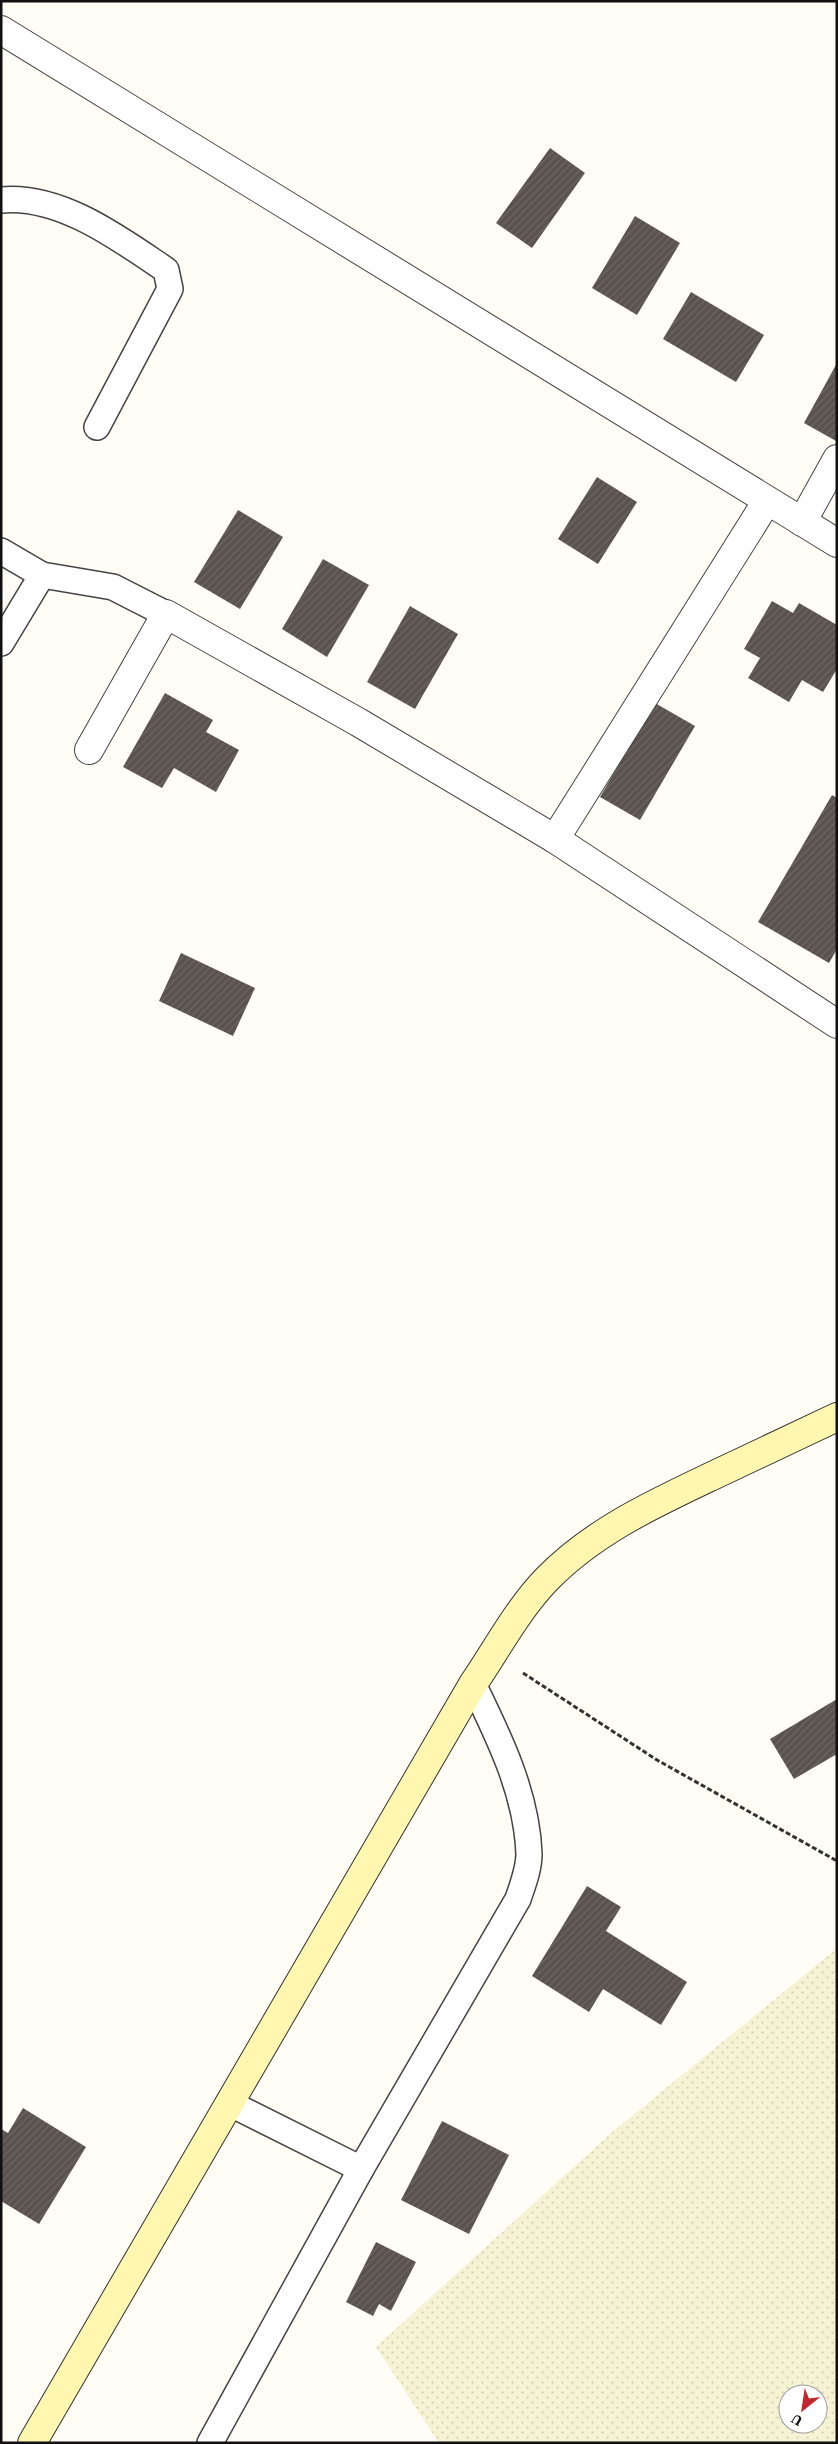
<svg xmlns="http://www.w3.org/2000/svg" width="838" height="2444" viewBox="0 0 838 2444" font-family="'Source Serif 4',serif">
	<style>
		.farmland { fill: url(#farmland-dots); fill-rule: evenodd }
		.building { fill: url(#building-hatch) }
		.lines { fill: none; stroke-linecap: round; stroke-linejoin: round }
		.lane-casing { stroke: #444; stroke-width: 28 }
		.street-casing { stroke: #444; stroke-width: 30 }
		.secondary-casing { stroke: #333; stroke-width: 30 }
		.path { stroke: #333; stroke-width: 3; stroke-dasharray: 5 2.5; stroke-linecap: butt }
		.lane { stroke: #fff; stroke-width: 25 }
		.street { stroke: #fff; stroke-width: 28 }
		.secondary { stroke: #fff6b0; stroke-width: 28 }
	</style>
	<defs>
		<pattern id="farmland-dots" width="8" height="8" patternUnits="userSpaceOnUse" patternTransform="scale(1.25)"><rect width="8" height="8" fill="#f6f3d4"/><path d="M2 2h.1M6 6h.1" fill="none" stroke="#d2cfb5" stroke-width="1.8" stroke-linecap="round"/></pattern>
		<pattern id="building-hatch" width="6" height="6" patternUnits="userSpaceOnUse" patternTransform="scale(1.25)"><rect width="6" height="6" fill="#5a524d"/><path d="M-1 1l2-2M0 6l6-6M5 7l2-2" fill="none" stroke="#6d6662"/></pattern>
	</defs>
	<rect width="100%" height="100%" fill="#fffdf5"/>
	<path class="farmland" d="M835,1950L837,2443H439L376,2347L610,2134ZM788,2394H818V2424H788Z"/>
	<g class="building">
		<path d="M550,148L585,173L532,248L496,223Z"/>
		<path d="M635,216L680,243L637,315L592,288Z"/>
		<path d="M691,292L764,335L736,382L663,339Z"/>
		<path d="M837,363V440L836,441L804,423Z"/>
		<path d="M597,477L637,502L598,564L558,539Z"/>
		<path d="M238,510L283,537L240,609L194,582Z"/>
		<path d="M323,559L369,585L327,657L282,629Z"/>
		<path d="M772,601L793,613L799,603L837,625V669L823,692L802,680L789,702L748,678L760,658L744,649Z"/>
		<path d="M410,606L458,634L415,709L367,682Z"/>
		<path d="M165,693L213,720L206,732L239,750L216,792L174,768L162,788L123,767Z"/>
		<path d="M655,703L695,726L640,820L600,797Z"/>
		<path d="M832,795L837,798V949L829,963L758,922Z"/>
		<path d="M181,953L255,988L233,1036L159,1001Z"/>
		<path d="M837,1699V1754L794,1779L770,1739Z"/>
		<path d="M587,1886L621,1907L606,1931L687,1982L661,2025L603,1989L589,2012L532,1976Z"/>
		<path d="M23,2108L86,2147L39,2224L1,2201V2129L8,2133Z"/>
		<path d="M442,2121L509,2155L469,2234L401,2200Z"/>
		<path d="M376,2242L416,2262L391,2311L379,2304L373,2316L346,2302Z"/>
	</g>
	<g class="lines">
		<defs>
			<g id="lane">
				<path d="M1,200C60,194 120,239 166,270L170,289L97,427"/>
				<path d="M1,551L42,575L113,587L166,614"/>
				<path d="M1,643L42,575"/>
				<path d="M229,2103L361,2169"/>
				<path d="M210,2443L361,2169L518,1899C523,1884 529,1869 529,1854C527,1794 499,1737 473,1684"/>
			</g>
			<g id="street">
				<path d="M1,30L837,543"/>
				<path d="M802,522L837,459"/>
				<path d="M89,750L166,614L358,722L555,839L837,1024"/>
				<path d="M555,839L767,501"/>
			</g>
			<path id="secondary" d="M32,2443L473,1684C497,1649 517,1610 547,1579C593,1532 651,1505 710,1477C752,1457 794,1437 837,1417"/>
		</defs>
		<use href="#lane" class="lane-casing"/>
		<use href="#street" class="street-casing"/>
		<use href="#secondary" class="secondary-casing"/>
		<path class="path" d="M523,1673L657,1760L837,1861"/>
		<use href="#lane" class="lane"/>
		<use href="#street" class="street"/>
		<use href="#secondary" class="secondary"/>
	</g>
	<rect width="838" height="2444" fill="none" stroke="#111111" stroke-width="5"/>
	<g transform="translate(803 2409) rotate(210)"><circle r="24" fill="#ffffff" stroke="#a0a0a0"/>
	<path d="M0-4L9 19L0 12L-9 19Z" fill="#c4262e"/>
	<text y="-8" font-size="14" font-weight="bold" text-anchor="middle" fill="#111111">U</text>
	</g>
</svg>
